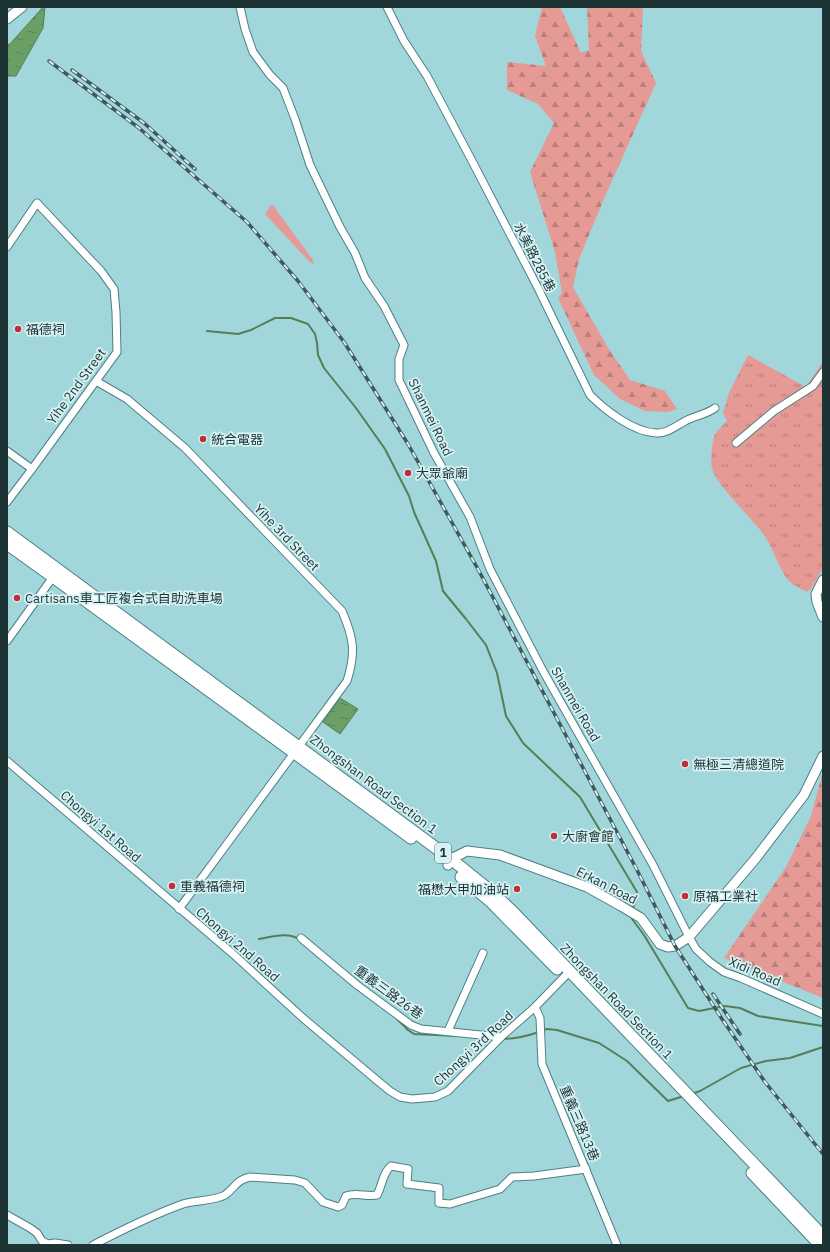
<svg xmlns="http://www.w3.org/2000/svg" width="830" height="1252" viewBox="0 0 830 1252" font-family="'IBM Plex Sans','Noto Sans TC',sans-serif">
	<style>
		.grass { fill: url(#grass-tufts) }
		.forest { fill: url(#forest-firs) }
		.park { fill: #e69a96 }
		.water { fill: url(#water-ripples); stroke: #547f57 }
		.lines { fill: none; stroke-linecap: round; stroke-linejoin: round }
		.stream { stroke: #547f57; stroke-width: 2 }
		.minor-casing { stroke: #4c8084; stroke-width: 9 }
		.tertiary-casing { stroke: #4c8084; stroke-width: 11 }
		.primary-casing { stroke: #4c8084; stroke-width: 13 }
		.minor { stroke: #fff; stroke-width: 7 }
		.tertiary { stroke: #fff; stroke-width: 9 }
		.primary { stroke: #fff; stroke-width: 11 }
		.rail-casing { stroke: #3d5b5d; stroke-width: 3.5 }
		.rail { stroke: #d7f2f4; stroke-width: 2; stroke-dasharray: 6; stroke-linecap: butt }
		.poi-dot { fill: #bf2e39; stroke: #d7f2f4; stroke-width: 1.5 }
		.labels { text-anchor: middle; stroke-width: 3.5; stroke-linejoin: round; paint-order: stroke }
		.shield { fill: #d7f2f4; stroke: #556c6e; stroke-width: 1 }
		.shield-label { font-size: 12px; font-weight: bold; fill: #1d3334 }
		.street-label { font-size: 13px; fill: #1d3334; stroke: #d7f2f4 }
		.poi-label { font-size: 13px; fill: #1d3334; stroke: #d7f2f4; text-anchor: start }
	</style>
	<defs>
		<pattern id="grass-tufts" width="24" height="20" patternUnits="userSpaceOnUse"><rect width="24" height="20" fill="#e69a96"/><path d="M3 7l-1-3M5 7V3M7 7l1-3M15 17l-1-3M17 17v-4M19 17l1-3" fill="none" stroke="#ba7e7b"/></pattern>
		<pattern id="forest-firs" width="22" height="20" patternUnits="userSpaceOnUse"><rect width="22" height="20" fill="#e69a96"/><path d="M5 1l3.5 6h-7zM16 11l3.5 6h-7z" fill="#ba7e7b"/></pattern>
		<pattern id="water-ripples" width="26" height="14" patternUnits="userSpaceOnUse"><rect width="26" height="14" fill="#6c9f66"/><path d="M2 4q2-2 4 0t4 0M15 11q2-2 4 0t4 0" fill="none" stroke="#588255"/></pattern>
	</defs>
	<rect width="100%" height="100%" fill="#a1d6db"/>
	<path class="grass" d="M748,355L804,386H806L823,362V568C818,575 814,587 807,592C799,588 789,583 785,576C777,563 773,548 764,535C752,518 716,485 712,468C710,461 712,444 714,437C716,431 723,425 727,421L723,413L729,393Z"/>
	<g class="forest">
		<path d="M542,7H560L581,53L589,50L587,7H643L641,51L656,83L606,194L579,259L573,287L607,346L630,380L665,391L677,409L668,412L645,411L620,399L594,375L558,298L562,293L555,252L530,172L554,123L538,104L507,90V62L546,66L535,36Z"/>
		<path d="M823,771V998L724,958L786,867L811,816Z"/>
	</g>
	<path class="park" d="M272,204L313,260L314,264L311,263L306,258L265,214Z"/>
	<g class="water">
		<path d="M43,7H45L43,28L16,76H7V45L10,44Z"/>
		<path d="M340,698L358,709L340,734L323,722Z"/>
	</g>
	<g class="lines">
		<g class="stream">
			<path d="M207,331L238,334L251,330L275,318H291L308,324L315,334L317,343L318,355L324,368L356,408L385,449L409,496L414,512L436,561L443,591L466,619L486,645L497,673L506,716L523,743L580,797L637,892V898L632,910"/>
			<path d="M632,916V919L644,935L688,1008L699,1011L725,1006L740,1008L758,1016L823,1026"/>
			<path d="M259,939C272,937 289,931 300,940"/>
			<path d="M395,1017L408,1030L414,1034L458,1036"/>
			<path d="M543,1030L547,1029L557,1030L599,1043L627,1061L668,1101L684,1096"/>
			<path d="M502,1039C515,1039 527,1036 539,1032"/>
			<path d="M692,1094L700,1091L741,1068L766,1061L790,1058L823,1047"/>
		</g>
		<defs>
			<g id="minor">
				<path d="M240,7L245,29L253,52L270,75L283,88L295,119L310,165L340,227L355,253L365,278L384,306L404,345L399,359V380L434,453L470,517L490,569L543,671L653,865L689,937L696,949L710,962L724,972L741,978L823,1014"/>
				<path d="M387,7L404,41L427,76L471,159L537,286L590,395C605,410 633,432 656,433C669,434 680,422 692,418C700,415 708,413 715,408"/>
				<path d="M7,247L37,203L101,271L114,289L116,312L117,352L32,469L7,502"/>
				<path d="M96,381L127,399L185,448L342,611C354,639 356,652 347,681L179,909"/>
				<path d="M736,443L774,411L813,386L823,372"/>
				<path d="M7,451L32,469"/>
				<path d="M7,641L53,577"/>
				<path d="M7,761L232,953L303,1018L379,1082L390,1091L400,1097L412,1099L435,1097L448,1091L501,1037L535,1007L570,971"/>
				<path d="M301,938L357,985L411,1025L421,1029L501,1037"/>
				<path d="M535,1007L540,1018L542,1064L617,1245"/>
				<path d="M448,1031L483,953"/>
				<path d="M7,1215L30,1228L37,1233L42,1241L48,1244L55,1243L68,1245"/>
				<path d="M93,1245C122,1230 152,1215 183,1204C195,1200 215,1201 225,1195C235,1188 236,1180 250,1177L295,1180L305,1183L323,1202L338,1207L342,1205L346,1196C356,1192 366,1197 377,1195C382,1186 383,1172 391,1166L408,1169L407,1184L439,1188V1203L450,1204L500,1189L512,1177L534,1176L586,1169"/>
			</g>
			<g id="tertiary">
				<path d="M7,19L22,7"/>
				<path d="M823,580L816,594L817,602L823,617"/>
				<path d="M448,865L451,859L467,851L500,855L587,887L621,906L641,918L660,944L668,947L675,946L689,937L756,858L804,795L823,756"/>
			</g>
			<g id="primary">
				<path d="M7,532L451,859L492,892L514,913L823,1236"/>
				<path d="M7,544L53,577L411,838"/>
				<path d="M461,877L490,901L557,969"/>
				<path d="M752,1173L820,1245"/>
			</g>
		</defs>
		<use href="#minor" class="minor-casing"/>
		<use href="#tertiary" class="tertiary-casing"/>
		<use href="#primary" class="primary-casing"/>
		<use href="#minor" class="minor"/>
		<use href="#tertiary" class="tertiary"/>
		<use href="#primary" class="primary"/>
		<defs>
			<g id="rail">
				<path d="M49,61L139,128L247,222L298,281L344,342L408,444L479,571L637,870L675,946L722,1019L765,1082L823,1154"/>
				<path d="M72,70L144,123L195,169"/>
				<path d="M713,994L740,1034"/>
			</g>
		</defs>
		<use href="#rail" class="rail-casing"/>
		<use href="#rail" class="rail"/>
	</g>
	<g class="poi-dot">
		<circle cx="18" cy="329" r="4"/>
		<circle cx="203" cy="439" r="4"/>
		<circle cx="408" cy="473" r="4"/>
		<circle cx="17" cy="598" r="4"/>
		<circle cx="685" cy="764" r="4"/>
		<circle cx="554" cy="836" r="4"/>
		<circle cx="172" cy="886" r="4"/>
		<circle cx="517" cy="889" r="4"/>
		<circle cx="685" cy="896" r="4"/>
	</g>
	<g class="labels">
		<rect class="shield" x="435" y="843" width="16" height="20" rx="3"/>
		<g class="shield-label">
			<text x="443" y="857">1</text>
		</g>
		<g class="street-label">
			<text transform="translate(535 257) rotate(63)" y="5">水美路285巷</text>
			<text transform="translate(76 386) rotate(-54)" y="5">Yihe 2nd Street</text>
			<text transform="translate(431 417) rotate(64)" y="5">Shanmei Road</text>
			<text transform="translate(287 537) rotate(46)" y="5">Yihe 3rd Street</text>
			<text transform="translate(576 704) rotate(60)" y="5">Shanmei Road</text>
			<text transform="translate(374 784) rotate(37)" y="5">Zhongshan Road Section 1</text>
			<text transform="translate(101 826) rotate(41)" y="5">Chongyi 1st Road</text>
			<text transform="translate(607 885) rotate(27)" y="5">Erkan Road</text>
			<text transform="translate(238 944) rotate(41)" y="5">Chongyi 2nd Road</text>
			<text transform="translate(755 971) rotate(23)" y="5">Xidi Road</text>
			<text transform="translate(389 992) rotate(36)" y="5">重義三路26巷</text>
			<text transform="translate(617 1001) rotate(46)" y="5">Zhongshan Road Section 1</text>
			<text transform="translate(473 1048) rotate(-43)" y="5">Chongyi 3rd Road</text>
			<text transform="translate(580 1123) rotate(67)" y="5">重義三路13巷</text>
		</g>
		<g class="poi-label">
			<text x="26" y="334">福德祠</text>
			<text x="211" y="444">統合電器</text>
			<text x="416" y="478">大眾爺廟</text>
			<text x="25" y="603">Cartisans車工匠複合式自助洗車場</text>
			<text x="693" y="769">無極三清總道院</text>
			<text x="562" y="841">大廚會館</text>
			<text x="180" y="891">重義福德祠</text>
			<text x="509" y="894" text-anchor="end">福懋大甲加油站</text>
			<text x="693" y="901">原福工業社</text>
		</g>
	</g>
	<rect width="830" height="1252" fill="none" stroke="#1d3334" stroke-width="16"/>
</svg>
